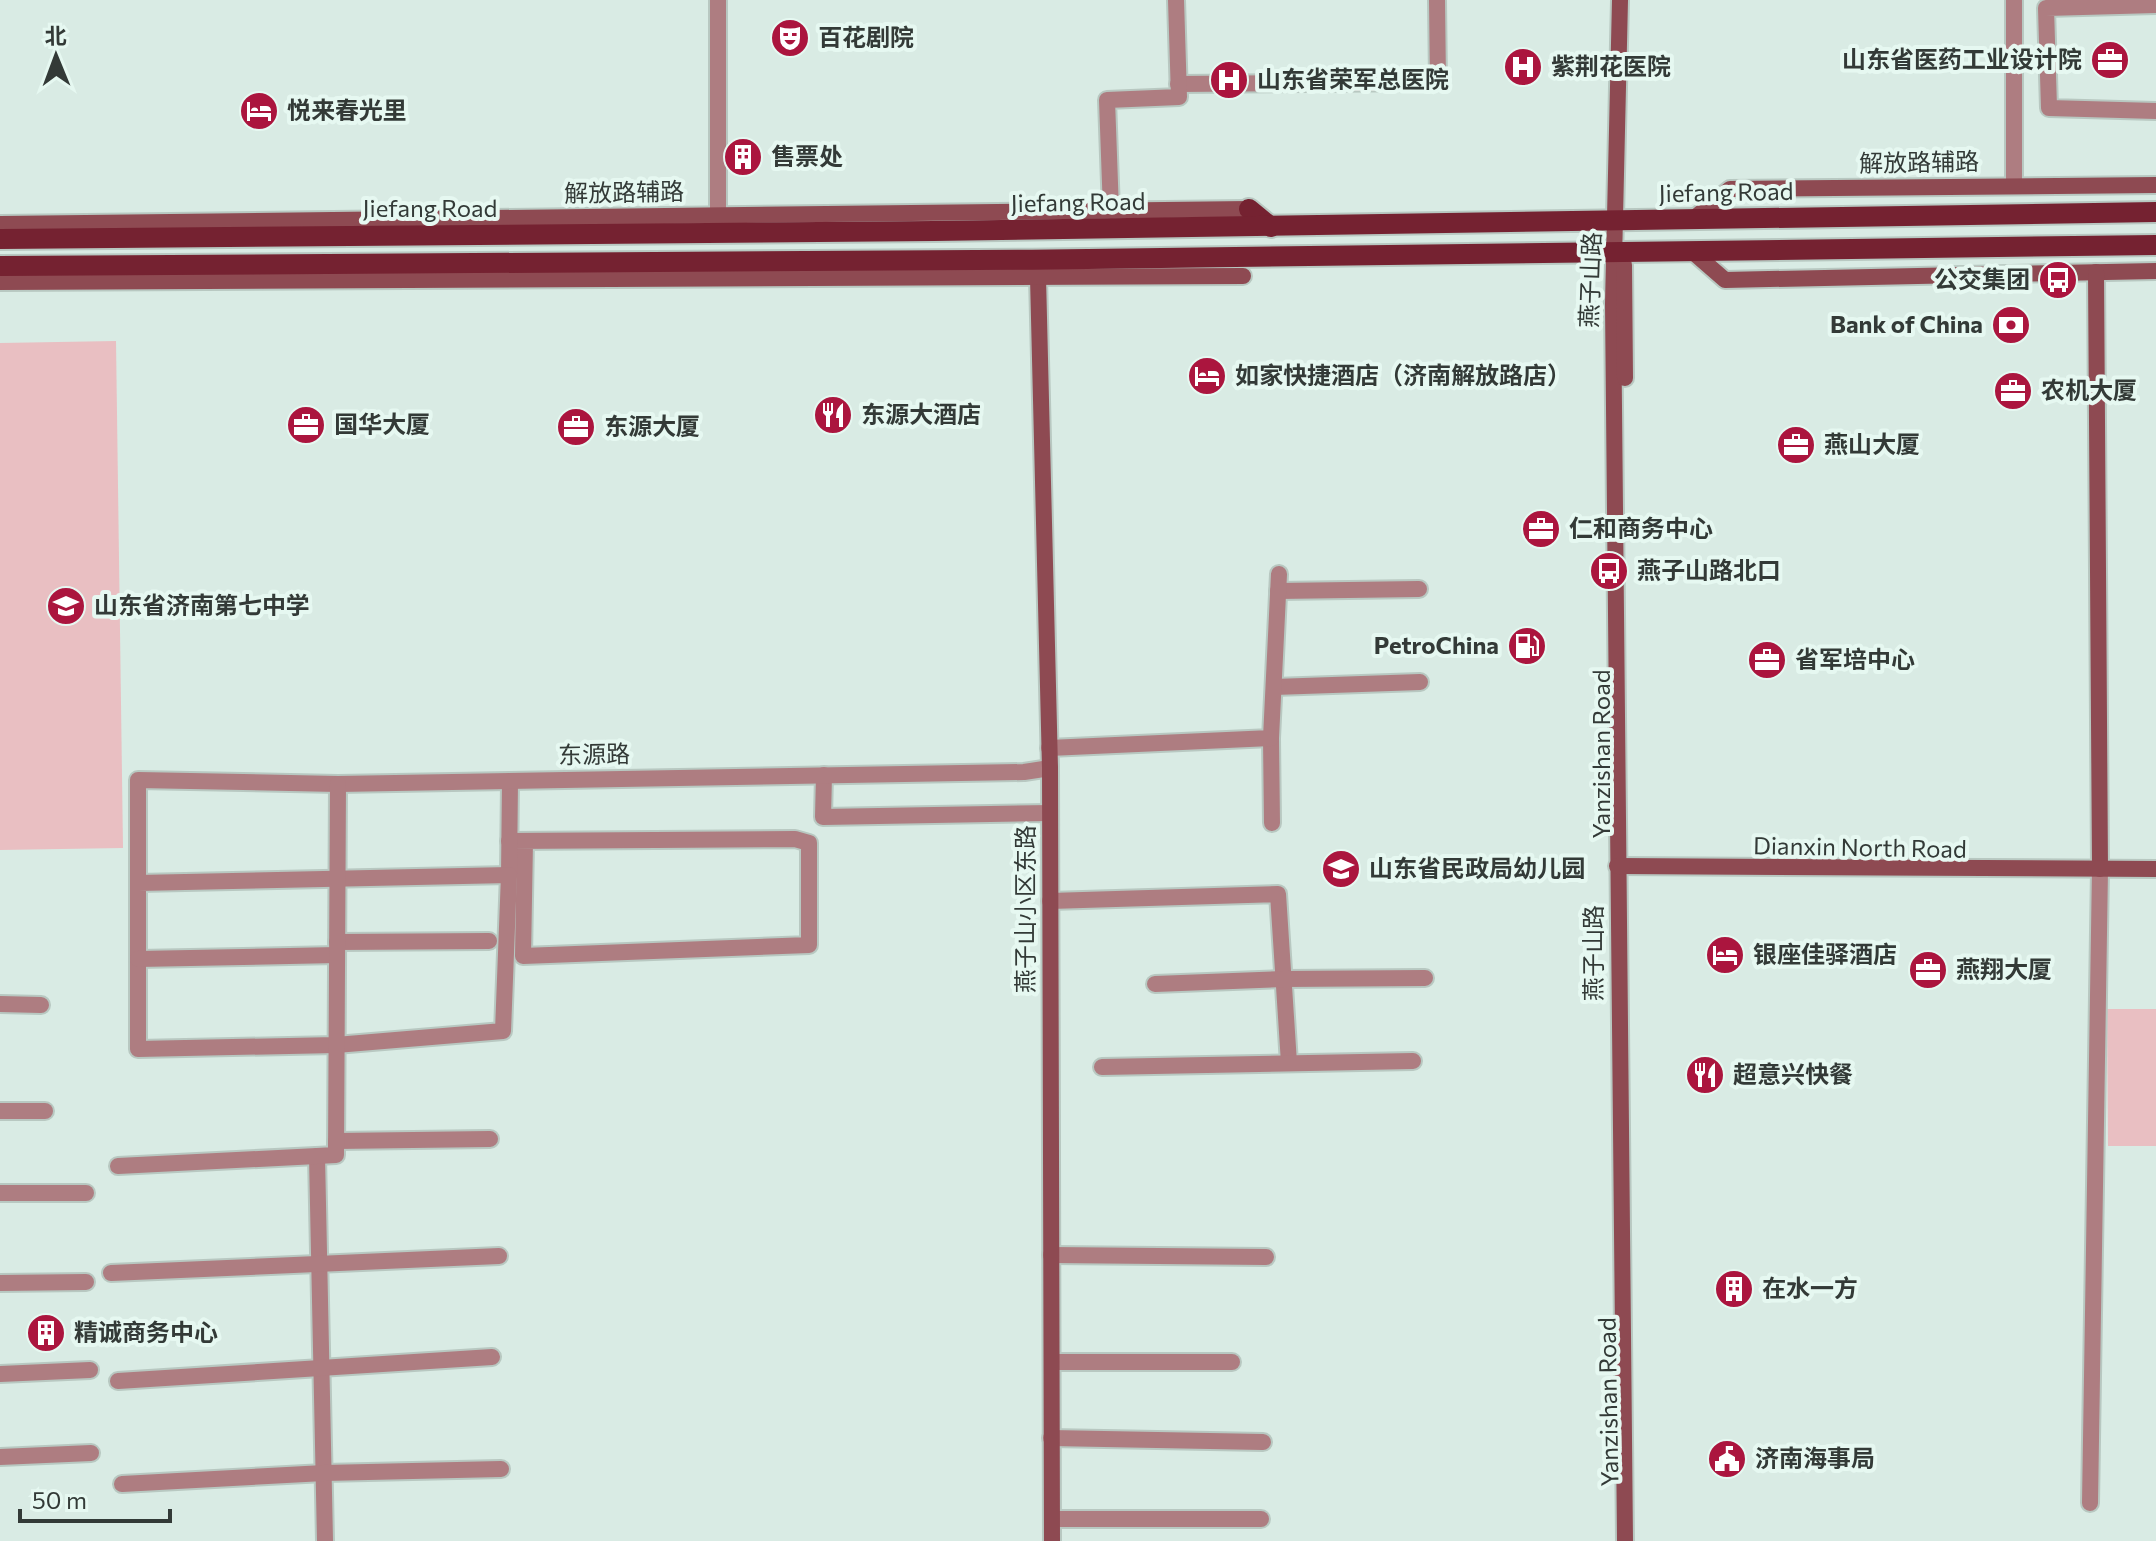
<svg xmlns="http://www.w3.org/2000/svg" width="2156" height="1541" viewBox="0 0 2156 1541" font-family="Commissioner,'Noto Sans SC',sans-serif">
	<style>
		.green { fill: #e9bfc2 }
		.lines { fill: none; stroke-linecap: round; stroke-linejoin: round }
		.street-casing { stroke: #b8c8c1; stroke-width: 20 }
		.secondary-casing { stroke: #b8c8c1; stroke-width: 20 }
		.primary-casing { stroke: #b8c8c1; stroke-width: 24 }
		.street { stroke: #ae7d81; stroke-width: 16 }
		.secondary { stroke: #8e4a52; stroke-width: 16 }
		.primary { stroke: #752231; stroke-width: 20 }
		.labels { text-anchor: middle; stroke-width: 8; stroke-linejoin: round; paint-order: stroke }
		.poi-label { font-size: 24px; font-weight: bold; fill: #333a37; stroke: #e6f8f1; text-anchor: start }
		.street-label { font-size: 24px; fill: #333a37; stroke: #e6f8f1 }
	</style>
	<rect width="100%" height="100%" fill="#d9ebe4"/>
	<g class="green">
		<path d="M116,341L123,848L0,850V343Z"/>
		<path d="M2107,1009H2156V1146H2108Z"/>
	</g>
	<g class="lines">
		<defs>
			<g id="street">
				<path d="M718,0V216"/>
				<path d="M2156,5L2046,8L2049,108L2156,111"/>
				<path d="M1178,84L1438,82L1437,0"/>
				<path d="M2014,186V0"/>
				<path d="M1111,211L1107,100L1179,97L1176,0"/>
				<path d="M1278,591L1419,589"/>
				<path d="M1274,687L1420,682"/>
				<path d="M1271,738L1272,823"/>
				<path d="M1049,748L1271,738L1279,574"/>
				<path d="M824,775L823,817L1050,813"/>
				<path d="M509,841L795,839L809,843V945L523,956L525,841"/>
				<path d="M509,875L510,781"/>
				<path d="M138,883L509,875L503,1031L336,1045L138,1049V780L338,784L1024,772L1050,768"/>
				<path d="M1050,901L1278,894L1289,1063"/>
				<path d="M337,942L489,941"/>
				<path d="M138,959L337,955"/>
				<path d="M1155,984L1284,979L1425,978"/>
				<path d="M0,1004L41,1005"/>
				<path d="M1102,1067L1413,1061"/>
				<path d="M0,1111H45"/>
				<path d="M336,1149V1141L490,1139"/>
				<path d="M317,1156L325,1541"/>
				<path d="M118,1166L336,1155L338,784"/>
				<path d="M0,1193H86"/>
				<path d="M1051,1255L1266,1257"/>
				<path d="M111,1273L499,1256"/>
				<path d="M0,1283L86,1282"/>
				<path d="M1052,1362H1232"/>
				<path d="M0,1374L90,1370"/>
				<path d="M118,1381L492,1357"/>
				<path d="M1051,1438L1263,1442"/>
				<path d="M0,1457L91,1453"/>
				<path d="M122,1484L324,1473L501,1469"/>
				<path d="M2090,1503L2100,869"/>
				<path d="M1052,1519H1261"/>
			</g>
			<g id="secondary">
				<path d="M1620,0L1613,304L1625,1541"/>
				<path d="M1692,220L1730,189L2156,185"/>
				<path d="M0,224L1249,209"/>
				<path d="M1694,253L1725,280L2156,271"/>
				<path d="M1624,265L1625,378"/>
				<path d="M2096,272L2100,869"/>
				<path d="M1038,277L1050,768L1052,1541"/>
				<path d="M0,282L1243,276"/>
				<path d="M1617,866L2156,869"/>
			</g>
			<g id="primary">
				<path d="M1249,209L1271,227"/>
				<path d="M0,239L934,231L2156,212"/>
				<path d="M0,266C719,263 1437,258 2156,245"/>
			</g>
		</defs>
		<use href="#street" class="street-casing"/>
		<use href="#secondary" class="secondary-casing"/>
		<use href="#primary" class="primary-casing"/>
		<use href="#street" class="street"/>
		<use href="#secondary" class="secondary"/>
		<use href="#primary" class="primary"/>
	</g>
	<defs>
		<symbol id="theatre-disc" viewBox="-11 -11 22 22"><circle r="9.5" fill="#ab153e" stroke="#e6f8f1"/><path d="M-5-5.5Q0-4 5-5.5V0Q5 5 0 6Q-5 5-5 0ZM-3.3-2.5H-1v1.5H-3.3ZM1-2.5H3.3v1.5H1ZM-2.8 1Q0 5.5 2.8 1Z" fill="#fff"/></symbol>
		<symbol id="office-disc" viewBox="-11 -11 22 22"><circle r="9.5" fill="#ab153e" stroke="#e6f8f1"/><path d="M-6-3h4V-5.5h4V-3h4V5H-6ZM-1-4.5V-3h2v-1.5ZM-6 0V1H6V0Z" fill="#fff"/></symbol>
		<symbol id="hospital-disc" viewBox="-11 -11 22 22"><circle r="9.5" fill="#ab153e" stroke="#e6f8f1"/><path d="M-5-5h3v3.5h4V-5h3V5h-3V1.5h-4V5h-3Z" fill="#fff"/></symbol>
		<symbol id="hotel-disc" viewBox="-11 -11 22 22"><circle r="9.5" fill="#ab153e" stroke="#e6f8f1"/><path d="M-6-4.5h1.5V1H6V5H4.5V3h-9V5H-6ZM-4 0a1.8 1.8 0 1 1 3.6 0ZM.5 0V-2.5h3Q6-2.5 6 0Z" fill="#fff"/></symbol>
		<symbol id="building-disc" viewBox="-11 -11 22 22"><circle r="9.5" fill="#ab153e" stroke="#e6f8f1"/><path d="M-4-6H4V6H1V3H-1V6H-4ZM-2.5-4.3h1.7v1.8h-1.7ZM.8-4.3h1.7v1.8H.8ZM-2.5-1h1.7V.8h-1.7ZM.8-1h1.7V.8H.8Z" fill="#fff"/></symbol>
		<symbol id="bus-disc" viewBox="-11 -11 22 22"><circle r="9.5" fill="#ab153e" stroke="#e6f8f1"/><path d="M-5-6H5V4H4V6H2V4H-2V6H-4V4H-5ZM-3.5-4V0h7V-4ZM-3.5 1.2v1.5H-2V1.2ZM2 1.2v1.5H3.5V1.2Z" fill="#fff"/></symbol>
		<symbol id="bank-disc" viewBox="-11 -11 22 22"><circle r="9.5" fill="#ab153e" stroke="#e6f8f1"/><path d="M-6-4H6V4H-6ZM0-2.3a2.3 2.3 0 1 0 0 4.6a2.3 2.3 0 1 0 0-4.6Z" fill="#fff"/></symbol>
		<symbol id="restaurant-disc" viewBox="-11 -11 22 22"><circle r="9.5" fill="#ab153e" stroke="#e6f8f1"/><path d="M-5-6h1v4h1v-4h1v4h1v-4h1v5L-1.5 .5V6h-2V.5L-5-1ZM5-6V6H3V1.5H1.5Q1.5-4 5-6Z" fill="#fff"/></symbol>
		<symbol id="school-disc" viewBox="-11 -11 22 22"><circle r="9.5" fill="#ab153e" stroke="#e6f8f1"/><path d="M0-5L7-2L0 1L-7-2ZM-4 1L0 2.5L4 1V4Q0 6-4 4Z" fill="#fff"/></symbol>
		<symbol id="fuel-disc" viewBox="-11 -11 22 22"><circle r="9.5" fill="#ab153e" stroke="#e6f8f1"/><path d="M-5.5-6h7V0h2V4h1.3V-2.5L3-4.5l.8-.8L6-3V5H2.5V1h-1V6h-7ZM-4.2-4.7v3.2H.2V-4.7Z" fill="#fff"/></symbol>
		<symbol id="civic-disc" viewBox="-11 -11 22 22"><circle r="9.5" fill="#ab153e" stroke="#e6f8f1"/><path d="M-.6-6.5H3V-4.5H.6V-3L4-1V1h2V6H-6V1h2V-1L-.6-3ZM-1.2 2.5V6h2.4V2.5Z" fill="#fff"/></symbol>
	</defs>
	<g fill-rule="evenodd">
		<use href="#theatre-disc" x="768" y="16" width="44" height="44"/>
		<use href="#office-disc" x="2088" y="38" width="44" height="44"/>
		<use href="#hospital-disc" x="1501" y="45" width="44" height="44"/>
		<use href="#hospital-disc" x="1207" y="58" width="44" height="44"/>
		<use href="#hotel-disc" x="237" y="89" width="44" height="44"/>
		<use href="#building-disc" x="721" y="135" width="44" height="44"/>
		<use href="#bus-disc" x="2036" y="258" width="44" height="44"/>
		<use href="#bank-disc" x="1989" y="303" width="44" height="44"/>
		<use href="#hotel-disc" x="1185" y="354" width="44" height="44"/>
		<use href="#office-disc" x="1991" y="369" width="44" height="44"/>
		<use href="#restaurant-disc" x="811" y="393" width="44" height="44"/>
		<use href="#office-disc" x="284" y="403" width="44" height="44"/>
		<use href="#office-disc" x="554" y="405" width="44" height="44"/>
		<use href="#office-disc" x="1774" y="423" width="44" height="44"/>
		<use href="#office-disc" x="1519" y="507" width="44" height="44"/>
		<use href="#bus-disc" x="1587" y="549" width="44" height="44"/>
		<use href="#school-disc" x="44" y="584" width="44" height="44"/>
		<use href="#fuel-disc" x="1505" y="624" width="44" height="44"/>
		<use href="#office-disc" x="1745" y="638" width="44" height="44"/>
		<use href="#school-disc" x="1319" y="847" width="44" height="44"/>
		<use href="#hotel-disc" x="1703" y="933" width="44" height="44"/>
		<use href="#office-disc" x="1906" y="948" width="44" height="44"/>
		<use href="#restaurant-disc" x="1683" y="1053" width="44" height="44"/>
		<use href="#building-disc" x="1712" y="1267" width="44" height="44"/>
		<use href="#building-disc" x="24" y="1311" width="44" height="44"/>
		<use href="#civic-disc" x="1705" y="1437" width="44" height="44"/>
	</g>
	<g class="labels">
		<g class="poi-label">
			<text x="818" y="46">百花剧院</text>
			<text x="2082" y="68" text-anchor="end">山东省医药工业设计院</text>
			<text x="1551" y="75">紫荆花医院</text>
			<text x="1257" y="88">山东省荣军总医院</text>
			<text x="287" y="119">悦来春光里</text>
			<text x="771" y="165">售票处</text>
			<text x="2030" y="288" text-anchor="end">公交集团</text>
			<text x="1983" y="333" text-anchor="end">Bank of China</text>
			<text x="1235" y="384">如家快捷酒店（济南解放路店）</text>
			<text x="2041" y="399">农机大厦</text>
			<text x="861" y="423">东源大酒店</text>
			<text x="334" y="433">国华大厦</text>
			<text x="604" y="435">东源大厦</text>
			<text x="1824" y="453">燕山大厦</text>
			<text x="1569" y="537">仁和商务中心</text>
			<text x="1637" y="579">燕子山路北口</text>
			<text x="94" y="614">山东省济南第七中学</text>
			<text x="1499" y="654" text-anchor="end">PetroChina</text>
			<text x="1795" y="668">省军培中心</text>
			<text x="1369" y="877">山东省民政局幼儿园</text>
			<text x="1753" y="963">银座佳驿酒店</text>
			<text x="1956" y="978">燕翔大厦</text>
			<text x="1733" y="1083">超意兴快餐</text>
			<text x="1762" y="1297">在水一方</text>
			<text x="74" y="1341">精诚商务中心</text>
			<text x="1755" y="1467">济南海事局</text>
		</g>
		<g class="street-label">
			<text transform="translate(1919 163) rotate(-1)" y="8">解放路辅路</text>
			<text transform="translate(624 193) rotate(-1)" y="8">解放路辅路</text>
			<text transform="translate(1726 193) rotate(-1)" y="8">Jiefang Road</text>
			<text transform="translate(1078 203) rotate(-1)" y="8">Jiefang Road</text>
			<text x="430" y="217">Jiefang Road</text>
			<text transform="translate(1591 280) rotate(-88)" y="8">燕子山路</text>
			<text transform="translate(1602 754) rotate(-90)" y="8">Yanzishan Road</text>
			<text transform="translate(594 755) rotate(-1)" y="8">东源路</text>
			<text transform="translate(1860 848) rotate(1)" y="8">Dianxin North Road</text>
			<text transform="translate(1026 909) rotate(-90)" y="8">燕子山小区东路</text>
			<text transform="translate(1594 953) rotate(-90)" y="8">燕子山路</text>
			<text transform="translate(1609 1402) rotate(-91)" y="8">Yanzishan Road</text>
		</g>
	</g>
	<g transform="translate(56 56) rotate(359)" stroke="#e6f8f1" stroke-width="6" paint-order="stroke">
	<path d="M0-6L14 30L0 20L-14 30Z" fill="#333a37"/>
	<text y="-12" font-size="22" font-weight="bold" text-anchor="middle" fill="#333a37">北</text>
	</g>
	<path d="M20 1509v12h150v-12" fill="none" stroke="#333a37" stroke-width="4"/>
	<text x="32" y="1509" font-size="24" fill="#333a37" stroke="#e6f8f1" stroke-width="6" paint-order="stroke">50 m</text>
</svg>
